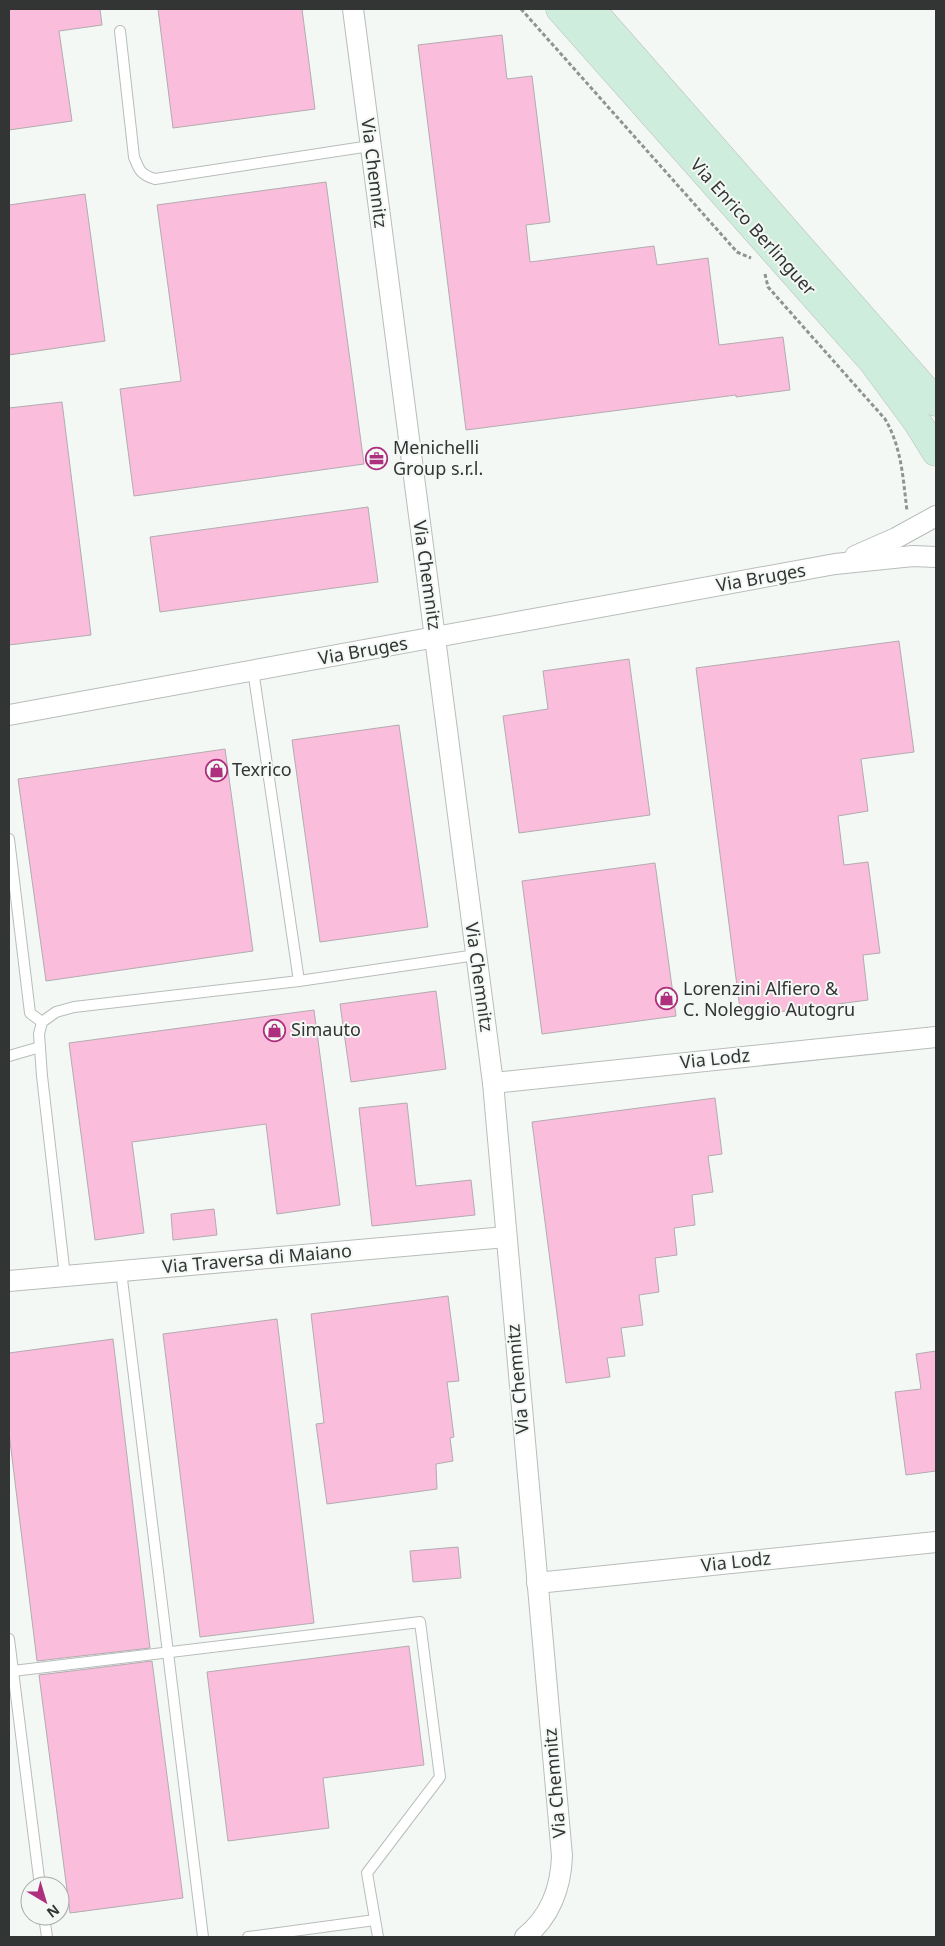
<svg xmlns="http://www.w3.org/2000/svg" width="945" height="1946" viewBox="0 0 945 1946" font-family="'Noto Sans',sans-serif">
	<style>
		.building { fill: #fabddc; stroke: #b2acaf }
		.lines { fill: none; stroke-linecap: round; stroke-linejoin: round }
		.service-casing { stroke: #b8bdba; stroke-width: 12 }
		.minor-casing { stroke: #b8bdba; stroke-width: 22 }
		.secondary-casing { stroke: #b8bdba; stroke-width: 29 }
		.path { stroke: #909391; stroke-width: 3; stroke-dasharray: 4 2.5; stroke-linecap: butt }
		.service { stroke: #fff; stroke-width: 10 }
		.minor { stroke: #fff; stroke-width: 20 }
		.secondary { stroke: #cfeddc; stroke-width: 28 }
		.labels { text-anchor: middle; stroke-width: 4; stroke-linejoin: round; paint-order: stroke }
		.street-label { font-size: 18px; fill: #333534; stroke: #f3f8f5 }
		.poi-label { font-size: 18px; fill: #333534; stroke: #f3f8f5; text-anchor: start }
	</style>
	<rect width="100%" height="100%" fill="#f3f8f5"/>
	<g class="building">
		<path d="M9,9H100L102,25L59,31L72,121L9,130Z"/>
		<path d="M158,9H302L315,109L173,128Z"/>
		<path d="M502,35L507,79L532,76L550,222L526,225L530,262L654,246L657,265L708,258L719,345L783,337L790,390L736,397V395L466,430L418,45Z"/>
		<path d="M326,182L364,464L134,496L120,389L181,381L157,205Z"/>
		<path d="M85,194L105,341L9,355V205Z"/>
		<path d="M62,402L91,635L9,645V408Z"/>
		<path d="M368,507L378,582L160,612L150,537Z"/>
		<path d="M899,641L914,752L861,759L868,811L838,816L844,865L868,862L880,953L863,955L868,1000L741,1017L696,668Z"/>
		<path d="M629,659L650,815L519,833L503,716L548,709L543,671Z"/>
		<path d="M399,725L428,927L320,942L292,740Z"/>
		<path d="M225,749L253,951L46,981L18,779Z"/>
		<path d="M655,863L676,1016L542,1034L522,881Z"/>
		<path d="M436,991L446,1069L351,1082L340,1004Z"/>
		<path d="M314,1010L340,1205L277,1214L266,1124L132,1142L144,1233L95,1240L69,1043Z"/>
		<path d="M715,1098L722,1154L708,1156L713,1192L692,1195L695,1225L674,1228L677,1255L655,1258L659,1292L639,1295L643,1325L621,1328L625,1356L607,1358L610,1377L566,1383L532,1122Z"/>
		<path d="M407,1103L416,1186L471,1180L475,1215L372,1226L359,1108Z"/>
		<path d="M214,1209L217,1235L173,1240L171,1214Z"/>
		<path d="M448,1296L459,1381L447,1382L454,1437L450,1438L453,1461L436,1464L437,1489L327,1504L316,1424L324,1423L311,1314Z"/>
		<path d="M277,1319L314,1623L200,1637L163,1334Z"/>
		<path d="M113,1339L150,1648L37,1661L9,1433V1353Z"/>
		<path d="M936,1351V1471L906,1475L895,1392L921,1389L916,1354Z"/>
		<path d="M458,1547L461,1578L413,1582L410,1551Z"/>
		<path d="M409,1646L424,1765L323,1778L329,1828L228,1841L207,1672Z"/>
		<path d="M152,1661L183,1898L70,1913L39,1675Z"/>
	</g>
	<g class="lines">
		<defs>
			<g id="service">
				<path d="M120,31L134,157C139,170 141,175 155,179L370,146"/>
				<path d="M253,670L299,981"/>
				<path d="M9,839L30,1013L42,1022"/>
				<path d="M9,1056L40,1047"/>
				<path d="M121,1271L203,1937"/>
				<path d="M65,1276L42,1076L39,1034L42,1022L56,1012L74,1007L299,981L476,955"/>
				<path d="M9,1639L40,1886"/>
				<path d="M13,1671L420,1622L440,1777L367,1873L378,1937"/>
				<path d="M44,1916L47,1937"/>
				<path d="M248,1937L375,1920"/>
			</g>
			<g id="minor">
				<path d="M353,9L493,1083L562,1856C561,1887 550,1917 525,1937"/>
				<path d="M855,556L896,538L936,516"/>
				<path d="M9,715L835,564L913,556L936,557"/>
				<path d="M493,1083L936,1037"/>
				<path d="M9,1281L506,1237"/>
				<path d="M537,1583L936,1542"/>
			</g>
			<g id="secondary">
				<path d="M560,9L873,362L918,423L936,452"/>
				<path d="M591,9L936,402"/>
			</g>
		</defs>
		<use href="#service" class="service-casing"/>
		<use href="#minor" class="minor-casing"/>
		<use href="#secondary" class="secondary-casing"/>
		<g class="path">
			<path d="M521,9L737,252L751,258"/>
			<path d="M765,274L768,287L885,419C902,448 903,479 907,511"/>
		</g>
		<use href="#service" class="service"/>
		<use href="#minor" class="minor"/>
		<use href="#secondary" class="secondary"/>
	</g>
	<defs>
		<symbol id="office-ring" viewBox="-11 -11 22 22"><circle r="9.5" fill="#f3f8f5" stroke="#ae2f7d" stroke-width="1.5"/><path d="M-6-3h4V-5.5h4V-3h4V5H-6ZM-1-4.5V-3h2v-1.5ZM-6 0V1H6V0Z" fill="#ae2f7d"/></symbol>
		<symbol id="shop-ring" viewBox="-11 -11 22 22"><circle r="9.5" fill="#f3f8f5" stroke="#ae2f7d" stroke-width="1.5"/><path d="M-5-2.5h2.3a2.7 3.5 0 0 1 5.4 0H5L5.5 6h-11ZM-1.5-2.5h3a1.5 2.3 0 0 0-3 0Z" fill="#ae2f7d"/></symbol>
	</defs>
	<g fill-rule="evenodd">
		<use href="#office-ring" x="364" y="446" width="25" height="25"/>
		<use href="#shop-ring" x="204" y="758" width="25" height="25"/>
		<use href="#shop-ring" x="654" y="986" width="25" height="25"/>
		<use href="#shop-ring" x="262" y="1018" width="25" height="25"/>
	</g>
	<g class="labels">
		<g class="street-label">
			<text transform="translate(374 173) rotate(83)" y="6">Via Chemnitz</text>
			<text transform="translate(753 227) rotate(48)" y="6">Via Enrico Berlinguer</text>
			<text transform="translate(427 575) rotate(82)" y="6">Via Chemnitz</text>
			<text transform="translate(761 578) rotate(-10)" y="6">Via Bruges</text>
			<text transform="translate(363 651) rotate(-10)" y="6">Via Bruges</text>
			<text transform="translate(479 977) rotate(82)" y="6">Via Chemnitz</text>
			<text transform="translate(715 1059) rotate(-6)" y="6">Via Lodz</text>
			<text transform="translate(257 1259) rotate(-5)" y="6">Via Traversa di Maiano</text>
			<text transform="translate(518 1379) rotate(-95)" y="6">Via Chemnitz</text>
			<text transform="translate(736 1562) rotate(-6)" y="6">Via Lodz</text>
			<text transform="translate(555 1783) rotate(-95)" y="6">Via Chemnitz</text>
		</g>
		<g class="poi-label">
			<text x="393" y="454">Menichelli<tspan x="393" dy="21">Group s.r.l.</tspan></text>
			<text x="232" y="776">Texrico</text>
			<text x="683" y="995">Lorenzini Alfiero &amp;<tspan x="683" dy="21">C. Noleggio Autogru</tspan></text>
			<text x="291" y="1036">Simauto</text>
		</g>
	</g>
	<rect width="945" height="1946" fill="none" stroke="#333534" stroke-width="20"/>
	<g transform="translate(45 1901) rotate(142)"><circle r="24" fill="#f3f8f5" stroke="#a6aaa8"/>
	<path d="M0-4L9 19L0 12L-9 19Z" fill="#ae2f7d"/>
	<text y="-8" font-size="14" font-weight="bold" text-anchor="middle" fill="#333534">N</text>
	</g>
</svg>
